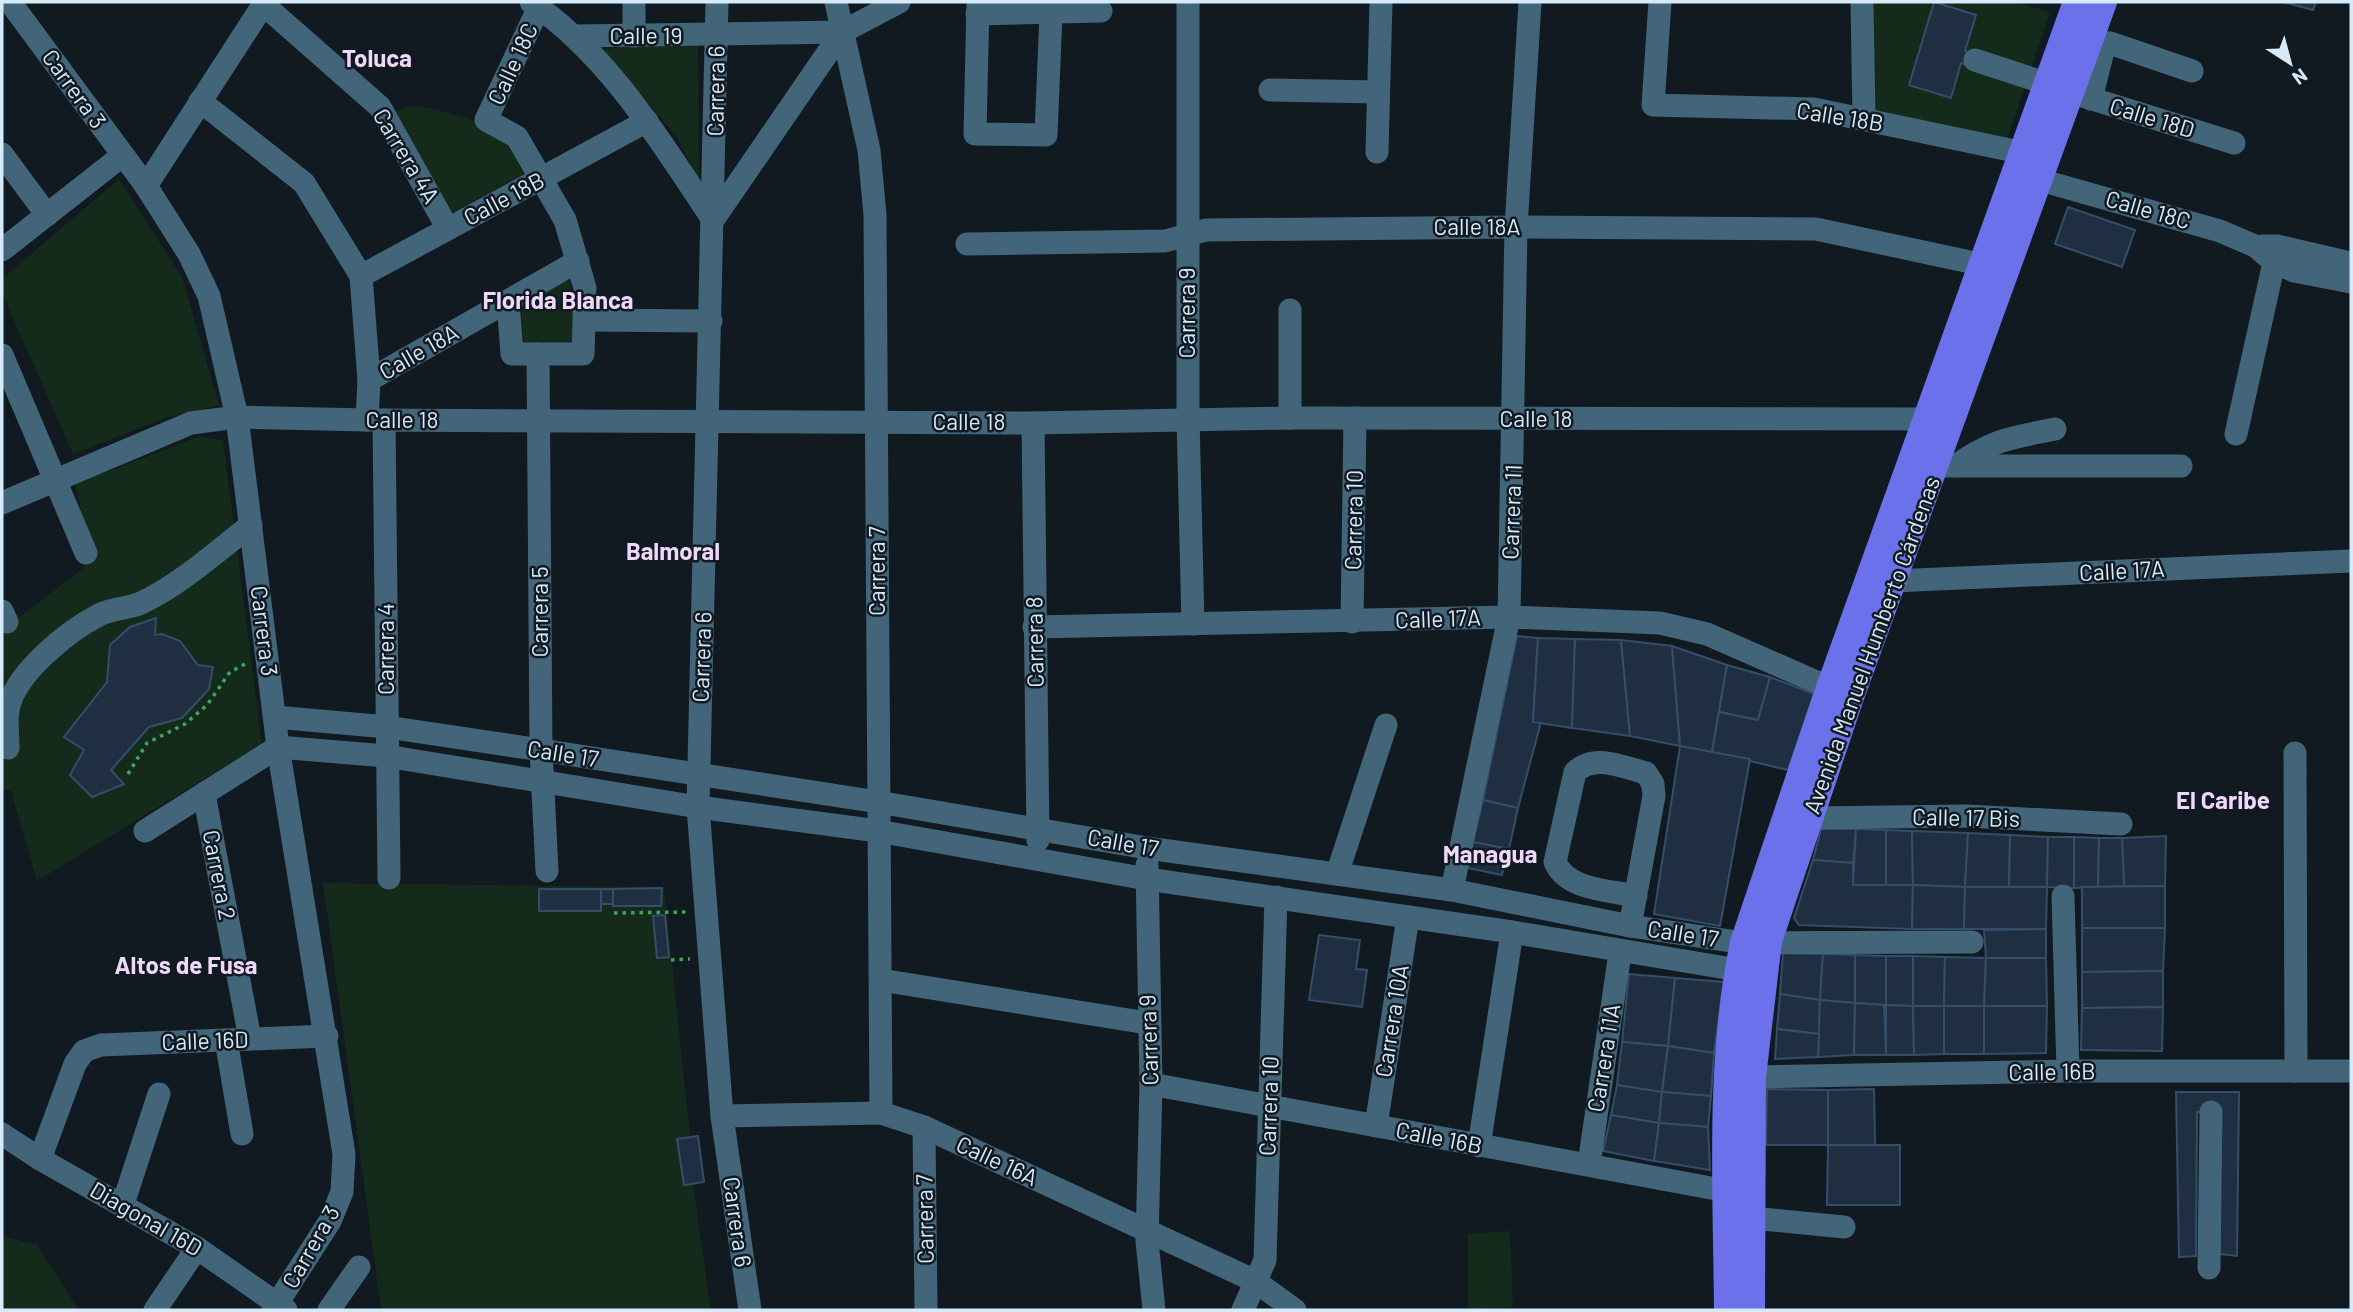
<svg xmlns="http://www.w3.org/2000/svg" width="2353" height="1312" viewBox="0 0 2353 1312" font-family="Barlow,sans-serif">
	<style>
		.green { fill: #142a1b }
		.building { fill: #1f2e40; stroke: #344d69; stroke-width: 2 }
		.lines { fill: none; stroke-linecap: round; stroke-linejoin: round }
		.path { stroke: #3ea65a; stroke-width: 3.5; stroke-dasharray: 3.5 5; stroke-linecap: butt }
		.minor { stroke: #42657a; stroke-width: 23 }
		.major { stroke: #6b71eb; stroke-width: 28 }
		.labels { text-anchor: middle; stroke-width: 5; stroke-linejoin: round; paint-order: stroke }
		.street-label { font-size: 23px; fill: #d6eafa; stroke: #111921 }
		.neighbourhood-label { font-size: 24px; font-weight: bold; fill: #efd8fa; stroke: #111921 }
	</style>
	<rect width="100%" height="100%" fill="#111921"/>
	<g class="green">
		<path d="M1871,2H2015L2050,12L2007,140L1873,111Z"/>
		<path d="M636,43L698,46L699,181L677,137L602,50Z"/>
		<path d="M412,106C445,110 485,120 510,144C517,151 522,164 527,173L451,213L391,112Z"/>
		<path d="M119,179L182,277L219,405L169,417L73,454L2,293V279Z"/>
		<path d="M570,280L576,344L523,343L521,301Z"/>
		<path d="M198,437L223,440L262,744L37,881L11,791L2,790V631L92,561L75,484Z"/>
		<path d="M323,883L664,887L690,1136H698L704,1182L693,1185L711,1310H381Z"/>
		<path d="M1510,1231L1513,1307L1468,1310V1234Z"/>
		<path d="M2,1236L37,1245L79,1310H2Z"/>
	</g>
	<g class="building">
		<path d="M1934,2L1976,15L1965,51L1977,55L1973,67L1961,63L1951,98L1909,85Z"/>
		<path d="M2283,2H2316L2313,10Z"/>
		<path d="M2068,207L2135,230L2122,267L2055,244Z"/>
		<path d="M156,618L155,635L162,634L180,641L198,665L213,667L209,689L182,718L149,727L111,770L124,784L92,797L70,775L84,750L64,737L107,682L110,645L130,627Z"/>
		<path d="M1517,636L1538,638L1533,722H1541L1518,808L1483,800Z"/>
		<path d="M1538,638L1575,639L1572,728L1533,722Z"/>
		<path d="M1575,639L1621,640L1630,736L1572,728Z"/>
		<path d="M1621,640L1672,646L1680,746L1630,736Z"/>
		<path d="M1672,646L1727,665L1712,752L1680,746Z"/>
		<path d="M1727,665L1770,677L1758,720L1719,712Z"/>
		<path d="M1770,677L1814,694L1788,770L1712,752L1719,712L1758,720Z"/>
		<path d="M1680,746L1750,759L1720,926L1654,914Z"/>
		<path d="M1483,800L1518,808L1509,849L1473,842Z"/>
		<path d="M1821,829H1856L1853,863L1813,860Z"/>
		<path d="M1856,829L1886,830V885H1853Z"/>
		<path d="M1886,830L1912,831L1913,885H1886Z"/>
		<path d="M1912,831L1968,833L1965,887L1913,885Z"/>
		<path d="M1968,833L2010,835L2009,887H1965Z"/>
		<path d="M2010,835L2048,837L2047,887H2009Z"/>
		<path d="M2166,836L2165,886H2124L2122,838Z"/>
		<path d="M2048,837H2074V888L2047,887Z"/>
		<path d="M2074,837L2099,838L2098,887L2074,888Z"/>
		<path d="M2099,838H2122L2124,886L2098,887Z"/>
		<path d="M1473,842L1509,849L1502,875L1468,868Z"/>
		<path d="M1813,860L1853,863V885H1913L1912,929L1799,925L1794,918Z"/>
		<path d="M1913,885L1965,887L1964,929H1912Z"/>
		<path d="M2165,886V928H2082V887Z"/>
		<path d="M1965,887H2047L2046,929H1964Z"/>
		<path d="M662,888L661,906H613V889Z"/>
		<rect x="539" y="889" width="62" height="22"/>
		<rect x="601" y="889" width="12" height="15"/>
		<path d="M665,915L669,957L657,958L653,916Z"/>
		<path d="M2082,928H2165L2163,971L2082,972Z"/>
		<path d="M2046,929V958H1986L1984,930Z"/>
		<path d="M1319,935L1360,940L1356,969L1367,970L1362,1007L1309,1000Z"/>
		<path d="M1783,953L1823,954L1820,1000L1780,994Z"/>
		<path d="M1823,954L1855,955V1003L1820,1000Z"/>
		<path d="M1855,955L1886,956V1005L1855,1003Z"/>
		<path d="M1886,956H1913V1006L1886,1005Z"/>
		<path d="M1913,956L1945,957L1944,1006H1913Z"/>
		<path d="M1945,957L1986,958L1984,1006H1944Z"/>
		<path d="M1986,958H2046L2047,1006H1984Z"/>
		<path d="M2163,971V1007L2082,1008V972Z"/>
		<path d="M1629,974L1675,978L1668,1046L1622,1042Z"/>
		<path d="M1675,978L1724,982L1714,1053L1668,1046Z"/>
		<path d="M1780,994L1820,1000L1819,1034L1777,1029Z"/>
		<path d="M1820,1000L1855,1003L1854,1055L1818,1057Z"/>
		<path d="M1855,1003L1884,1005L1886,1055H1854Z"/>
		<path d="M1886,1005L1913,1006L1914,1055H1886Z"/>
		<path d="M1913,1006H1944V1054L1914,1055Z"/>
		<rect x="1944" y="1006" width="40" height="48"/>
		<path d="M1984,1006H2047L2046,1053L1984,1054Z"/>
		<path d="M2163,1007L2162,1051L2081,1050L2082,1008Z"/>
		<path d="M1777,1029L1819,1034L1818,1057L1775,1059Z"/>
		<path d="M1622,1042L1668,1046L1662,1092L1617,1085Z"/>
		<path d="M1668,1046L1714,1053L1711,1096L1662,1092Z"/>
		<path d="M1617,1085L1662,1092L1659,1123L1611,1115Z"/>
		<path d="M1767,1089L1828,1090V1145H1766Z"/>
		<path d="M1874,1089L1875,1145H1828V1090Z"/>
		<path d="M1662,1092L1711,1096L1708,1127L1659,1123Z"/>
		<path d="M2176,1092H2239L2237,1256L2220,1254V1113L2197,1112L2196,1256L2179,1257Z"/>
		<path d="M1611,1115L1659,1123L1654,1161L1603,1151Z"/>
		<path d="M1659,1123L1708,1127L1710,1170L1654,1161Z"/>
		<path d="M698,1136L704,1182L684,1185L677,1139Z"/>
		<path d="M1828,1145H1900V1205H1827Z"/>
	</g>
	<g class="lines">
		<g class="path">
			<path d="M128,774L147,743L185,724L207,705L230,672L249,662"/>
			<path d="M614,913L687,912"/>
			<path d="M671,960L690,959"/>
		</g>
		<g class="minor">
			<path d="M10,2L146,186L189,254L209,296L237,417L278,747L344,1154L342,1192L330,1221L273,1310"/>
			<path d="M531,2C610,56 661,142 713,220L842,32"/>
			<path d="M717,2L698,807L722,1116L750,1310"/>
			<path d="M836,2L869,150L875,215L881,1113"/>
			<path d="M978,2L975,134L1046,135L1051,14"/>
			<path d="M1188,2V418L1193,624"/>
			<path d="M1660,2L1653,105L1814,109L2024,153"/>
			<path d="M1862,2L1864,119"/>
			<path d="M263,4L380,107L448,229"/>
			<path d="M977,14L1101,11"/>
			<path d="M576,36L842,32L899,2"/>
			<path d="M634,36V2"/>
			<path d="M1975,60L2048,84"/>
			<path d="M1270,90L1378,92"/>
			<path d="M2070,92L2234,143"/>
			<path d="M2091,99L2103,51L2110,43L2192,71"/>
			<path d="M200,101L304,183L361,276L369,380L367,420"/>
			<path d="M1377,152L1381,2"/>
			<path d="M2,154L47,215"/>
			<path d="M2040,180L2220,231L2255,246L2273,261L2294,271L2351,282"/>
			<path d="M146,186L265,2"/>
			<path d="M967,244L1165,241L1206,230L1516,227L1816,229L1984,265"/>
			<path d="M2262,246H2277L2351,263"/>
			<path d="M2,250L123,155"/>
			<path d="M361,276L647,121"/>
			<path d="M508,301L512,354H583L585,288L565,220L517,137L486,120L539,7"/>
			<path d="M585,320L711,321"/>
			<path d="M538,354L541,750L547,871"/>
			<path d="M2,355L86,553"/>
			<path d="M369,380L578,261"/>
			<path d="M1290,418V310"/>
			<path d="M384,420L389,878"/>
			<path d="M1033,423L1038,840"/>
			<path d="M2236,434L2277,249"/>
			<path d="M1936,466H2181"/>
			<path d="M1955,466C1994,439 2010,438 2055,429"/>
			<path d="M2,503L191,423L237,417L367,420L1033,423L1290,418L1943,419"/>
			<path d="M1893,581L2351,561"/>
			<path d="M2,611L7,622"/>
			<path d="M1352,622L1355,418"/>
			<path d="M1034,627L1509,617L1660,623L1707,634L1830,688"/>
			<path d="M275,717L387,727L541,750L878,802L1147,848L1452,890L1630,926L1744,943L1972,942"/>
			<path d="M278,747L386,756L698,807L878,831L1147,879L1512,932L1738,970L1755,969"/>
			<path d="M8,748C8,736 6,722 8,710C14,674 68,631 99,615C112,608 128,609 141,603C180,585 217,551 251,525"/>
			<path d="M2295,753L2296,1071"/>
			<path d="M204,794L250,1039"/>
			<path d="M1811,818L1967,816L2121,824"/>
			<path d="M145,831L278,747"/>
			<path d="M1147,865L1151,1084L1147,1241L1154,1310"/>
			<path d="M1337,874L1386,725"/>
			<path d="M1452,890L1509,617L1516,227L1530,2"/>
			<path d="M2063,896L2068,1071"/>
			<path d="M1630,926L1654,796L1653,784L1646,773C1622,767 1595,753 1575,772L1555,862C1567,890 1608,890 1636,896"/>
			<path d="M881,980L1147,1023"/>
			<path d="M226,1040L242,1134"/>
			<path d="M1752,1077L2068,1071H2351"/>
			<path d="M1151,1084L1727,1191"/>
			<path d="M722,1116L881,1113L924,1127L1255,1281L1295,1310"/>
			<path d="M1376,1126L1408,917"/>
			<path d="M924,1127L926,1310"/>
			<path d="M2,1134L40,1159L197,1248L286,1310"/>
			<path d="M1479,1146L1512,932"/>
			<path d="M40,1159L75,1064L84,1051L101,1045L327,1036"/>
			<path d="M1589,1164L1620,953"/>
			<path d="M123,1204L159,1094"/>
			<path d="M1752,1218L1844,1227"/>
			<path d="M2209,1268L2211,1112"/>
			<path d="M155,1310L197,1248"/>
			<path d="M329,1310L359,1267"/>
			<path d="M1243,1310L1265,1260L1276,897"/>
		</g>
		<g class="major">
			<path d="M1728,1310C1727,1189 1719,1062 1744,943L1830,688L2077,2"/>
			<path d="M1751,1310L1752,1077L1768,941L1850,697L2103,2"/>
		</g>
	</g>
	<g class="labels">
		<g class="street-label">
			<text x="646" y="44">Calle 19</text>
			<text transform="translate(513 64) rotate(-65)" y="8">Calle 18C</text>
			<text transform="translate(74 89) rotate(54)" y="8">Carrera 3</text>
			<text transform="translate(716 91) rotate(-89)" y="8">Carrera 6</text>
			<text transform="translate(1840 117) rotate(9)" y="8">Calle 18B</text>
			<text transform="translate(2152 118) rotate(17)" y="8">Calle 18D</text>
			<text transform="translate(406 156) rotate(59)" y="8">Carrera 4A</text>
			<text transform="translate(504 199) rotate(-28)" y="8">Calle 18B</text>
			<text transform="translate(2148 210) rotate(16)" y="8">Calle 18C</text>
			<text x="1477" y="235">Calle 18A</text>
			<text transform="translate(1187 313) rotate(-90)" y="8">Carrera 9</text>
			<text transform="translate(419 352) rotate(-30)" y="8">Calle 18A</text>
			<text x="1536" y="427">Calle 18</text>
			<text x="402" y="428">Calle 18</text>
			<text x="969" y="430">Calle 18</text>
			<text transform="translate(1512 512) rotate(-88)" y="8">Carrera 11</text>
			<text transform="translate(1354 520) rotate(-89)" y="8">Carrera 10</text>
			<text transform="translate(877 571) rotate(-90)" y="8">Carrera 7</text>
			<text transform="translate(2122 571) rotate(-3)" y="8">Calle 17A</text>
			<text transform="translate(540 612) rotate(-90)" y="8">Carrera 5</text>
			<text transform="translate(1438 619) rotate(-2)" y="8">Calle 17A</text>
			<text transform="translate(264 631) rotate(83)" y="8">Carrera 3</text>
			<text transform="translate(1035 642) rotate(-91)" y="8">Carrera 8</text>
			<text transform="translate(1872 645) rotate(-70)" y="8">Avenida Manuel Humberto Cárdenas</text>
			<text transform="translate(386 649) rotate(-90)" y="8">Carrera 4</text>
			<text transform="translate(702 657) rotate(-88)" y="8">Carrera 6</text>
			<text transform="translate(563 754) rotate(9)" y="8">Calle 17</text>
			<text transform="translate(1966 818) rotate(1)" y="8">Calle 17 Bis</text>
			<text transform="translate(1123 843) rotate(10)" y="8">Calle 17</text>
			<text transform="translate(219 875) rotate(79)" y="8">Carrera 2</text>
			<text transform="translate(1683 934) rotate(9)" y="8">Calle 17</text>
			<text transform="translate(1392 1021) rotate(-81)" y="8">Carrera 10A</text>
			<text transform="translate(1149 1040) rotate(-92)" y="8">Carrera 9</text>
			<text transform="translate(205 1041) rotate(-2)" y="8">Calle 16D</text>
			<text transform="translate(1604 1058) rotate(-81)" y="8">Carrera 11A</text>
			<text transform="translate(2052 1072) rotate(-1)" y="8">Calle 16B</text>
			<text transform="translate(1269 1106) rotate(-88)" y="8">Carrera 10</text>
			<text transform="translate(1439 1138) rotate(11)" y="8">Calle 16B</text>
			<text transform="translate(997 1161) rotate(25)" y="8">Calle 16A</text>
			<text transform="translate(146 1219) rotate(30)" y="8">Diagonal 16D</text>
			<text transform="translate(925 1219) rotate(-91)" y="8">Carrera 7</text>
			<text transform="translate(737 1222) rotate(82)" y="8">Carrera 6</text>
			<text transform="translate(311 1247) rotate(-60)" y="8">Carrera 3</text>
		</g>
		<g class="neighbourhood-label">
			<text x="377" y="67">Toluca</text>
			<text x="558" y="309">Florida Blanca</text>
			<text x="673" y="560">Balmoral</text>
			<text x="2223" y="809">El Caribe</text>
			<text x="1490" y="863">Managua</text>
			<text x="186" y="974">Altos de Fusa</text>
		</g>
	</g>
	<rect width="2353" height="1312" fill="none" stroke="#d6eafa" stroke-width="7"/>
	<g transform="translate(2290 63) rotate(144)" stroke="#111921" stroke-width="5" paint-order="stroke">
	<path d="M0-5L12 26L0 18L-12 26Z" fill="#d6eafa"/>
	<text y="-10" font-size="19" font-weight="bold" text-anchor="middle" fill="#d6eafa">N</text>
	</g>
</svg>
